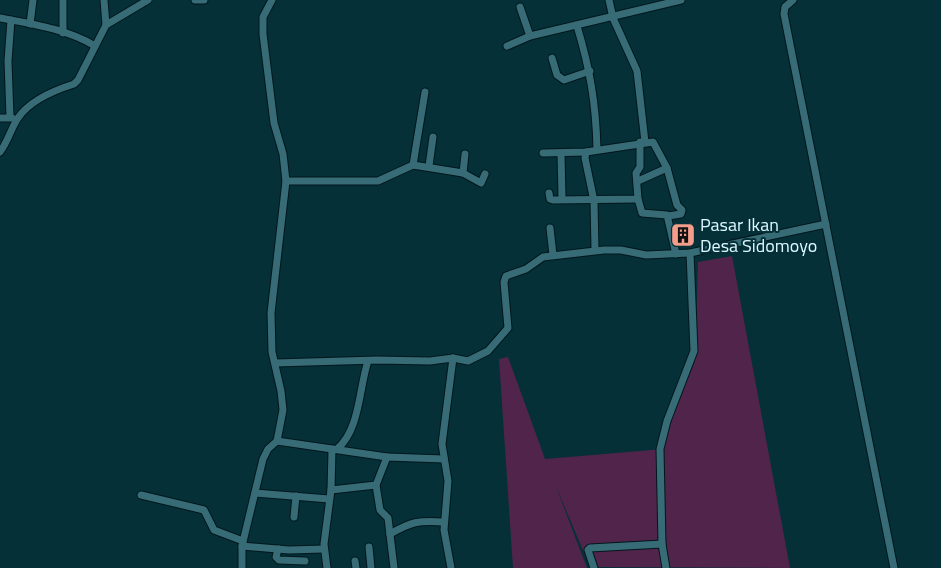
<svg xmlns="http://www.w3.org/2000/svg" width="941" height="568" viewBox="0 0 941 568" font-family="'Titillium Web',sans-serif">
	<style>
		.green { fill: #51244b }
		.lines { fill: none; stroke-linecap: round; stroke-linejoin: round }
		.minor-casing { stroke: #00171c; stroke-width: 9 }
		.minor { stroke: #376b76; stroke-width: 7 }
		.labels { text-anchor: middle; stroke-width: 4; stroke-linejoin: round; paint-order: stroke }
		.poi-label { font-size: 18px; fill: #def9ff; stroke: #053038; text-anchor: start }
	</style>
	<rect width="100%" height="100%" fill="#053038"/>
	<path class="green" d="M732,256L790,568L590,567L555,484L587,568H513L499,359L508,357L545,459L664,449L665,435L695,361L698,262Z"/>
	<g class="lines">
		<defs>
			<g id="minor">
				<path d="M63,0V33"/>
				<path d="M195,0H204"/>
				<path d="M609,0L613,18L637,71L645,142"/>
				<path d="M793,0L785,7L784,14L894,568"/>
				<path d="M520,7L530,36"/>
				<path d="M0,18C32,24 67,29 95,46"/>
				<path d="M30,24L33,0"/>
				<path d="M106,25L148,0"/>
				<path d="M577,26C590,69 596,104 597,149"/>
				<path d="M507,46L530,36L681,0"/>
				<path d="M552,58L557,75L564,80L590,71"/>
				<path d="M10,117L8,61L11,20"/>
				<path d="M0,118H12"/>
				<path d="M0,152C9,140 11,128 18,118C30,100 55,90 74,84L78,80L106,25L104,0"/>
				<path d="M586,152L585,158L594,201L595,250"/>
				<path d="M543,153L586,152L653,142L667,168L677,205L682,210L681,214L668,216"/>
				<path d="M561,153L562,198"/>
				<path d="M413,165L425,92"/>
				<path d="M429,166L433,137"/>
				<path d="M463,173L465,154"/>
				<path d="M286,181H378L413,165L463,173L481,183L485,174"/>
				<path d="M638,181L667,168"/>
				<path d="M549,193L550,199L553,200L638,199L636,173L640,167V142"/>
				<path d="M638,199L642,213L667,215L676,254"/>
				<path d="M550,228L553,255"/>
				<path d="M275,363L377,360L430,361L453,358L468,361L488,351L508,328L504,282L506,276L526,269L543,257L604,250H621L646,255L690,253L826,224"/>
				<path d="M277,441L387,457"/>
				<path d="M337,449C360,430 359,388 368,361"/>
				<path d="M376,485L380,510L388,518L394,568"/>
				<path d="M331,490L376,485L387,457L444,459"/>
				<path d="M255,493L329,499"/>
				<path d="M141,495L204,510L214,530L243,541"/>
				<path d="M294,517L296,496"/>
				<path d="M390,534C411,522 418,520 444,522"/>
				<path d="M242,546L289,550L324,549"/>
				<path d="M369,547L371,568"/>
				<path d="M278,549L276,557L279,560L305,561"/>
				<path d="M355,561L356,568"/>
				<path d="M242,568V546L263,459L268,449L277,441L283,410L281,391L272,352L271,313L286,181L283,154L274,123L263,34V17L272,0"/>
				<path d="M327,568L324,544L331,490L332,449"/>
				<path d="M451,568L444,530L448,481L442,444L453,358"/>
				<path d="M594,568L588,550L590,548L662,544"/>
				<path d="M666,568L662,544L660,449L667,421L694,351L690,253"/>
			</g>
		</defs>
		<use href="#minor" class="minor-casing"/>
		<use href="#minor" class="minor"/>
	</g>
	<defs>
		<symbol id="building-square" viewBox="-11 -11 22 22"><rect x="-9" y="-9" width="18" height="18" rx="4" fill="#f49d8b" stroke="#053038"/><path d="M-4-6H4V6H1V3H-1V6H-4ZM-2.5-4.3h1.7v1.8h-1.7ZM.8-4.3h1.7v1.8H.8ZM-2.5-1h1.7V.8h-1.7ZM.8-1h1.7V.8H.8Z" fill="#111"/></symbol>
	</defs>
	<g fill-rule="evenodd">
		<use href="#building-square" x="669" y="221" width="28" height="28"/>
	</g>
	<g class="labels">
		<g class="poi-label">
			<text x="700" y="231">Pasar Ikan<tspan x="700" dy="21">Desa Sidomoyo</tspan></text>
		</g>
	</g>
</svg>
